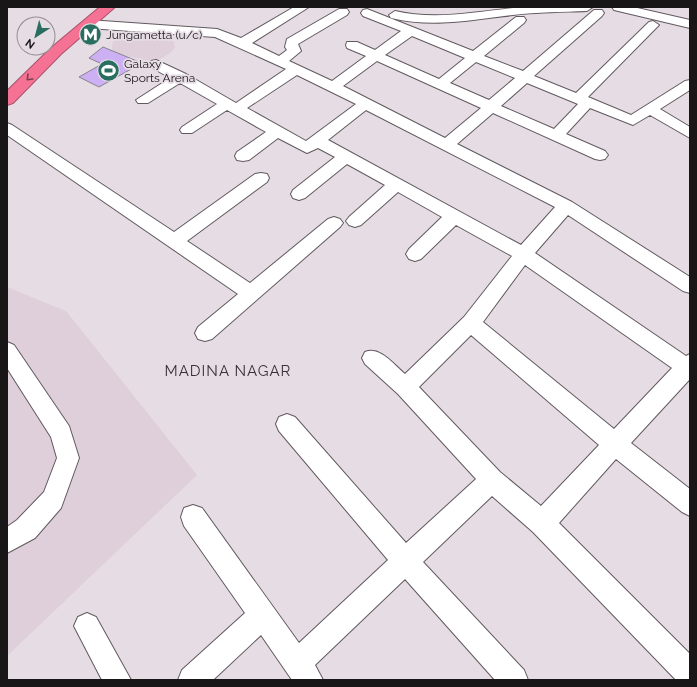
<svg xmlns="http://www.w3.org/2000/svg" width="697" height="687" viewBox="0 0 697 687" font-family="Raleway,sans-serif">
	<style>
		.built { fill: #dfcfda }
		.building { fill: #cdaff4; stroke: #86838c }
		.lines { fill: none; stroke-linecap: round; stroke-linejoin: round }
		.minor-casing { stroke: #61595f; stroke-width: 2 }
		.highway-casing { stroke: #a95269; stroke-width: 2 }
		.minor { fill: #fff; fill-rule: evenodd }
		.highway { fill: #f67294; fill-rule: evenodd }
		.oneway { stroke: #7c3f50 }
		.labels { text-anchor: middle; stroke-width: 3.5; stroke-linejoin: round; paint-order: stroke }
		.far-poi-label { font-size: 12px; fill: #191618; stroke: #e6dde4; text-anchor: start }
		.neighbourhood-label { font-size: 15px; letter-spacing: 1px; fill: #383136; stroke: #e6dde4 }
	</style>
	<rect width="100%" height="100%" fill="#e6dde4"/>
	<g class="built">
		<path d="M139,31L169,37L174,42L175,48L169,54L160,59L148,61L115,53L112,49V44L115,39L122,35Z"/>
		<path d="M7,287L66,311L197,475L7,656Z"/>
	</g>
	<path class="building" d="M103,47L142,63L99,87L79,77L102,64L89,58Z"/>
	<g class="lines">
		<defs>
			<g id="minor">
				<path d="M294,7H309L252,43L279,56L287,50L285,47L287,39L339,9H347L349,12L347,15L298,44L301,51L289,61L332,81L366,56L347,48L346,45L347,42H357L375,50L401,31L363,16L361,13L363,10L367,9L473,51L516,17H524L526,20L524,23L484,56L523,71L594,10H602L604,13L602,16L534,76L576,93L649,22L653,21L659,25L588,97L631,115L685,81L690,80V90L660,109L690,127V138L650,115L633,125L590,108L566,134L605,151L608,155L605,159L600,160L595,159L493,113L457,144L572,202L690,277V293L683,291L568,215L535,253L686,356L690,354V379L631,443L690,489V516L682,512L616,459L559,523L690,654V680H676L533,532L492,496L423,562L524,670L528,680H495L405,579L315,665L323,680H292L261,635L213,680H178L182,670L245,613L184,526L181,517L184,508L193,505L202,508L299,643L388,560L279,431L276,424L279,417L287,414L295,417L406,543L476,479L398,394L365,364L362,358L365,352C380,346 393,364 405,374L464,317L512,256L456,225L421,259L415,261L409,259L406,254L409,249L442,217L398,192L361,225L355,227L349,225L346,221L349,217L385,185L347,164L305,198L299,200L293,198L291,194L293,190L335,157L318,148L307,153L278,138L249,160L243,161L237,160L235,156L237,152L266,132L227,110L192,133H182L180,130L182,127L217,104L180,83L148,103H138L136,100L170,78L151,67L149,64L151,61L156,60L186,74L236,103L286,69L215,37L88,28L82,24L88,20L217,29L241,38ZM412,36L465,58L439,79L385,55ZM377,61L481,108L445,138L343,86ZM476,62L515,78L489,100L450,83ZM297,75L356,104L306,141L247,108ZM527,83L578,104L554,129L501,106ZM366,110L555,207L521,245L328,140ZM525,265L672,368L614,429L483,322ZM471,335L599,445L541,506L500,472L419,387Z"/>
				<path d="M523,7H593L587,11C562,12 538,12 513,15C472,20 432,28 391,18L389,15L395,11C437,21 480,11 523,7Z"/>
				<path d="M612,7H633L690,20V28L614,10Z"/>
				<path d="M7,123L12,125L174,232L255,174L261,173L267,174L269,178L267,182L187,241L250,283L328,219L334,217L340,219L343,223L340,227L212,339L205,341L198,339L195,333L198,327L238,294L7,135Z"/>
				<path d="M7,342L14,345L69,426L79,458L61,508L35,538L7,553V527L17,520L44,492L57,458L51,437L7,368Z"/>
				<path d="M87,613L96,617L131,680H102L74,626L78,617Z"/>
			</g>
			<path id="highway" d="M100,7H115L61,54L13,103L7,105V91L51,48Z"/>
		</defs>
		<use href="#minor" class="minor-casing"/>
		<use href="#highway" class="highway-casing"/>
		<use href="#minor" class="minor"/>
		<use href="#highway" class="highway"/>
	</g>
	<defs><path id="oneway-chevron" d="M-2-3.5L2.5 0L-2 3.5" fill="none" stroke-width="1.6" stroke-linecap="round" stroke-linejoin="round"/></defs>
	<use class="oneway" href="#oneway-chevron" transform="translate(29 78) rotate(135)"/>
	<defs>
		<symbol id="metro-disc" viewBox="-11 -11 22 22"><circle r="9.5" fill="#296e61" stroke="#e6dde4"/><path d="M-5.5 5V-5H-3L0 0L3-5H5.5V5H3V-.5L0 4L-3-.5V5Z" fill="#fff"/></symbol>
		<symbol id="stadium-disc" viewBox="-11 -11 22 22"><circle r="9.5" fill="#296e61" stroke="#e6dde4"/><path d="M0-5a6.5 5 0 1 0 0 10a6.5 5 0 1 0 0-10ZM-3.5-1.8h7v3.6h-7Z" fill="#fff"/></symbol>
	</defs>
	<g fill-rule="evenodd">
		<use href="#metro-disc" x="78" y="22" width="25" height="25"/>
		<use href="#stadium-disc" x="96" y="58" width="25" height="25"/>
	</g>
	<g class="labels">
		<g class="far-poi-label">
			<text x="106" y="39">Jungametta (u/c)</text>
			<text x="124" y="68">Galaxy<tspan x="124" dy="14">Sports Arena</tspan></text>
		</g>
		<g class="neighbourhood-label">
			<text x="228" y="376">MADINA NAGAR</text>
		</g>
	</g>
	<rect width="697" height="687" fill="none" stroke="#191618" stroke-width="16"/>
	<g transform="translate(36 36) rotate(216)"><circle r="19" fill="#e6dde4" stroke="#948d92"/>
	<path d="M0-3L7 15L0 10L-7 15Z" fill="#296e61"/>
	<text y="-6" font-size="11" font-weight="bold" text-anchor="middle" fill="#191618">N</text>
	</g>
</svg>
